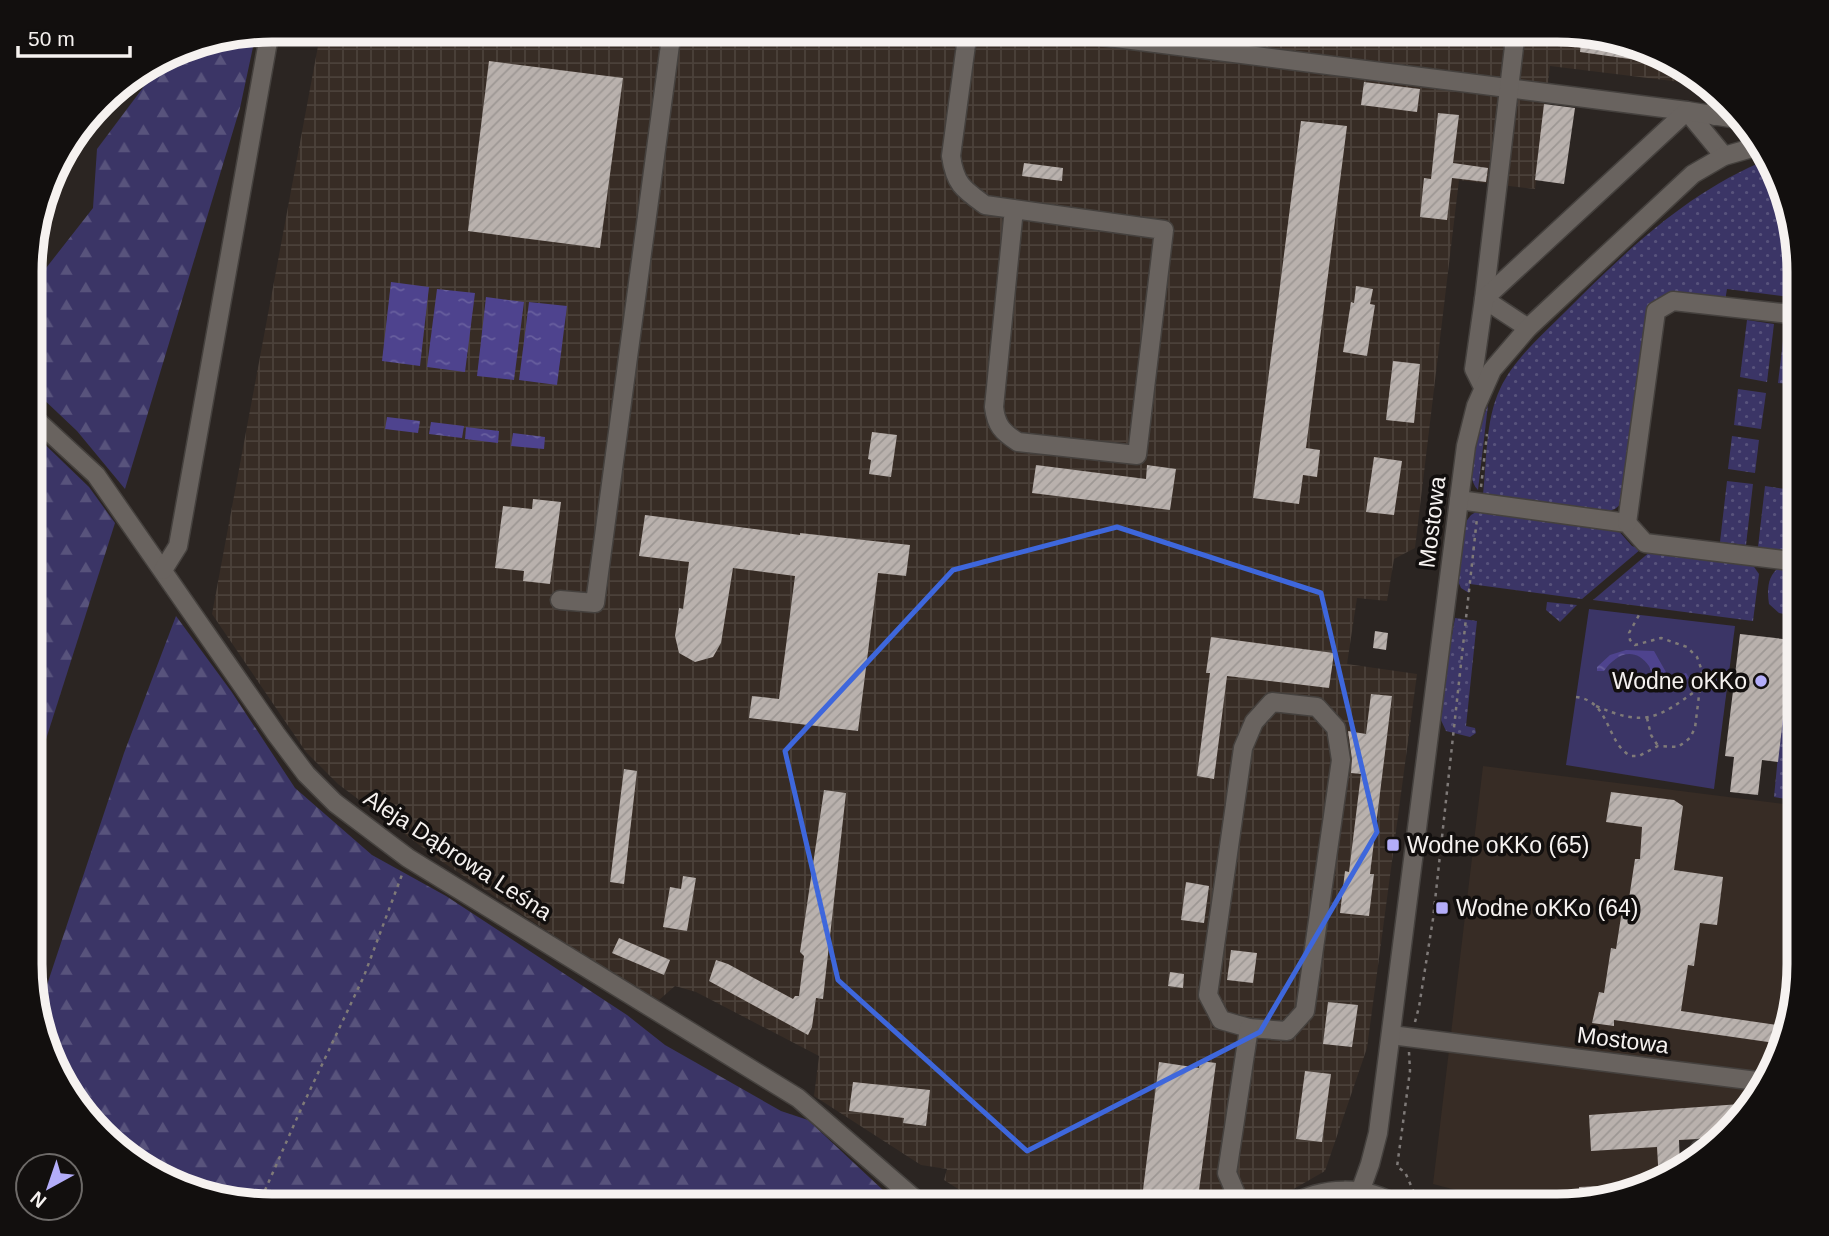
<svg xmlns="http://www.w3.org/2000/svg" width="1829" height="1236" viewBox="0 0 1829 1236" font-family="Helvetica,sans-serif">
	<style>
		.built { fill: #372c25 }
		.industrial { fill: url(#industrial-grid) }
		.grass { fill: url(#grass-dots) }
		.forest { fill: url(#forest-firs) }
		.garden { fill: #3b3566 }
		.water { fill: url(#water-ripples) }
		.building { fill: url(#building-hatch) }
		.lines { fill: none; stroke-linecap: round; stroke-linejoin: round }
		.minor-casing { stroke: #45413e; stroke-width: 21 }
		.path { stroke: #7f7a78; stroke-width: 2.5; stroke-dasharray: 3.5 5; stroke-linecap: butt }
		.minor { stroke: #69635f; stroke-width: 18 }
		.marked { fill: none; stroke: #3e67dc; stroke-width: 5; stroke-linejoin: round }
		.poi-dot { fill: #b3adf9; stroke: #120f0e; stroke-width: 2.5 }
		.labels { text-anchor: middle; stroke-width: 7; stroke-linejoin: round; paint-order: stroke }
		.street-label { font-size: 23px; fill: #f6f2f0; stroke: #120f0e }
		.poi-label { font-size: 23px; fill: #f6f2f0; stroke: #120f0e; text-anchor: start }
		.rim { fill: none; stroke: #f6f2f0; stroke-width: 9 }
	</style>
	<defs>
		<pattern id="industrial-grid" width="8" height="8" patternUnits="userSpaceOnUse" patternTransform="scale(1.75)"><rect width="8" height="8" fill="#372c25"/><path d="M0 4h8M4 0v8" fill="none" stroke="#4b413a"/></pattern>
		<pattern id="grass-dots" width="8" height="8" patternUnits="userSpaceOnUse" patternTransform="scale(1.75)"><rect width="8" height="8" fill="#3b3566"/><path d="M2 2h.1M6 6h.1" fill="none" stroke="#58537c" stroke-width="1.8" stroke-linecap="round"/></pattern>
		<pattern id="forest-firs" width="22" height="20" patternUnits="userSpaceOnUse" patternTransform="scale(1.75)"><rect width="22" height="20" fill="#3b3566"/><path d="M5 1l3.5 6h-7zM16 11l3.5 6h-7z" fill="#58537c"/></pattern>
		<pattern id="water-ripples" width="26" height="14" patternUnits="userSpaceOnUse" patternTransform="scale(1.75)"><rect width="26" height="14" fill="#4e438e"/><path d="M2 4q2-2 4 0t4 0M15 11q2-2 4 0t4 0" fill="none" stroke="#685f9e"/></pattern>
		<pattern id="building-hatch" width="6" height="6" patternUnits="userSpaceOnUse" patternTransform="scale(1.75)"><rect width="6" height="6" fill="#b9b1ad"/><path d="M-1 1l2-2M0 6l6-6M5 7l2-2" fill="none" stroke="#9d9794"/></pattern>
	</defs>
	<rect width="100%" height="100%" fill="#2b2522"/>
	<path class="built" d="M1483,766L1799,806V922L1776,1061L1749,1111L1717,1137L1675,1141L1680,1168L1664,1181L1557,1206H1518L1433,1184Z"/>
	<path class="industrial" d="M321,30H1572L1635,43L1704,80L1705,85L1550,66L1535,189L1459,180L1415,548L1394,559L1387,601L1357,598L1347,664L1417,674L1367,1048L1325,1171L1264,1206H985L944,1180L947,1169L921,1165L814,1096L819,1056L696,992L675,986L659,1000L594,962L438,859L338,784L306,752L212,614Z"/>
	<g class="grass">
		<path d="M1769,159L1774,165L1799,257V298L1727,289L1725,301C1701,298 1666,285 1650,307L1622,503L1615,509L1607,512L1483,495C1487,461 1485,421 1500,389C1514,359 1542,335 1565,312C1626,251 1688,191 1769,159Z"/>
		<path d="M1747,320L1774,324L1767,382L1740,377Z"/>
		<path d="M1785,324L1799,326V385L1778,383Z"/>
		<path d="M1738,389L1766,393L1761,429L1734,425Z"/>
		<path d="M1488,405L1478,490C1461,474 1480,425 1488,405Z"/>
		<path d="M1732,436L1759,440L1755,473L1728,469Z"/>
		<path d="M1727,481L1753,484L1746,545L1720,542Z"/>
		<path d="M1765,486L1792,490V494L1799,495V552L1758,547Z"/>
		<path d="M1479,510L1617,529L1632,546L1641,549L1582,599L1470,584L1469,593L1461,588L1457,579L1464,524L1471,515Z"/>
		<path d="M1651,551L1752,564L1759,574L1753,621L1593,600Z"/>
		<path d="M1780,567L1799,569V617L1779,613L1769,604C1767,591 1767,575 1780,567Z"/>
		<path d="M1547,602L1577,605L1560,622L1546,610Z"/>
		<path d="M1455,618L1477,621L1466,726L1475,728L1476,733L1470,737L1446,731L1440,718L1443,687Z"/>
		<path d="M1781,725L1799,727V801L1774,797Z"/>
	</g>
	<g class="forest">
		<path d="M256,33L240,108L125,489L77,431L39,395L32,391V286L93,208L97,149L166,57L180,48Z"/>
		<path d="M32,432L89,487L115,523L32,783Z"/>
		<path d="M176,616L231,691L295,788L372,855L446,896L627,1015L665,1045L781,1111L808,1120L900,1206H257L194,1193L125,1156L62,1085L38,1012L124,753Z"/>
	</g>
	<path class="garden" d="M1589,609L1735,626L1714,789L1566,765Z"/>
	<g class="water">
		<path d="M391,282L429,287L420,366L382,361Z"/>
		<path d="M437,289L475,293L465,372L427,367Z"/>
		<path d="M486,297L524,302L514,380L477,376Z"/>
		<path d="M529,302L567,306L557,385L519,380Z"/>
		<path d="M387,417L420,421L418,433L385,429Z"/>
		<path d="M431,422L464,426L462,438L429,434Z"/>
		<path d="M466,427L499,431L498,443L465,439Z"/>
		<path d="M513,433L545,437L544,449L511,446Z"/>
		<path d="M1626,650L1654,651L1667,674L1676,676L1686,673L1689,678L1683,682L1665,686C1661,681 1655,681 1652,676C1651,673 1651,669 1649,666C1634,645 1615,655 1604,671H1597V667L1610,655Z"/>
		<path d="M1791,655L1799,656V727L1781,725Z"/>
	</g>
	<g class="building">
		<path d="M1582,32L1635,43L1645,48L1644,61L1580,52Z"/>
		<path d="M489,61L623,78L600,248L468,231Z"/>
		<path d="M1364,82L1420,89L1417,112L1361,105Z"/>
		<path d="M1544,104L1575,108L1564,184L1535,180Z"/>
		<path d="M1438,113L1459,115L1453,163L1488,168L1486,182L1452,178L1447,220L1420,217L1424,178L1431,179Z"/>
		<path d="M1301,121L1347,126L1306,448L1320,450L1317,477L1303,475L1299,504L1253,498Z"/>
		<path d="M1024,163L1063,168L1062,181L1022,176Z"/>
		<path d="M1356,286L1373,289L1370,304L1375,305L1367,356L1343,352L1351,302L1354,303Z"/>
		<path d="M1393,361L1420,364L1414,423L1386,420Z"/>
		<path d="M872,432L897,435L891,477L869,474L871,460L868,459Z"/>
		<path d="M1374,457L1402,461L1394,515L1366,512Z"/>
		<path d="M1036,465L1146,479L1147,465L1176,469L1170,510L1032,493Z"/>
		<path d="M533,499L561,502L550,584L523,581L524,571L495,568L503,506L532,509Z"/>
		<path d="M645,515L800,535V533L910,545L906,576L878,573L858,731L749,718L752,696L779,699L795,576L733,568L721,643L713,657L695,662L679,653L675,636L679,608L683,609L689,562L639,556Z"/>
		<path d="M1375,631L1388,633L1386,650L1373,648Z"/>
		<path d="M1740,634L1792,640L1778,762L1762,760L1758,795L1730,792L1734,757L1725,756Z"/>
		<path d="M1211,637L1334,653L1329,688L1227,676L1214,779L1197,776L1210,673H1206Z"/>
		<path d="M1371,694L1392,696L1370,874H1374L1369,916L1340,913L1345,871L1349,872L1361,774L1351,773L1352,759L1348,731L1366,734Z"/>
		<path d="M624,769L637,771L624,884L610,882Z"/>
		<path d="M824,790L846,793L823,999L816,998L812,1027L808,1035L709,981L716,960L728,964L793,999L795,996H799L804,956L800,952Z"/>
		<path d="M1611,792L1674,800L1683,806L1674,870L1723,877L1717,925L1700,923L1694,966L1688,965L1681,1011L1777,1025L1775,1043L1614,1020V1026L1592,1023L1599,992L1604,993L1611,948L1616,949L1623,904L1628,905L1635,859H1640L1642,827L1606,822Z"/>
		<path d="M683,876L696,878L687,931L663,927L670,887L681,889Z"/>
		<path d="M1186,882L1209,886L1204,923L1181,920Z"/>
		<path d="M619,938L670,960L664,975L612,953Z"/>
		<path d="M1231,950L1257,953L1253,983L1227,980Z"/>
		<path d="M1170,972L1184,974L1183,988L1168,986Z"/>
		<path d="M1328,1002L1358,1005L1352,1047L1323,1044Z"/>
		<path d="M1200,1061L1216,1063L1197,1205L1142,1198L1159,1062L1199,1068Z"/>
		<path d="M1305,1071L1331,1074L1322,1142L1296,1139Z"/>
		<path d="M853,1082L930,1090L926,1126L903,1123L904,1118L849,1111Z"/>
		<path d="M1754,1103L1749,1111L1717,1138L1679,1140L1680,1168L1664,1181L1659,1182L1657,1147L1591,1151L1589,1115Z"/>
		<path d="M1620,1185L1621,1191L1580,1201L1579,1187Z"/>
	</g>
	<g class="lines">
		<defs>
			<g id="minor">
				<path d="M968,30L951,156C955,184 963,189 985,205L1164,230L1137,455L1018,442C1002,432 996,425 994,407L1014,209"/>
				<path d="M1053,30L1687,111L1724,156"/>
				<path d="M1516,30L1484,299L1528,328"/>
				<path d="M1715,116L1717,96"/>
				<path d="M1483,387L1474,369L1484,299L1687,111L1737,119"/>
				<path d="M32,416L96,475L276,734L306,774L335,803L408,858L798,1098L923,1206"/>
				<path d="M1459,500L1627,523L1645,543L1799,562"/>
				<path d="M1627,523L1656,311L1673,301L1799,315"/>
				<path d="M163,570L178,546L270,30"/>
				<path d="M560,600L595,603L672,30"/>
				<path d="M1272,702L1317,707L1336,728L1341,760L1305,1011L1287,1031L1249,1028L1221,1020L1208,995L1243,748L1254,722Z"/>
				<path d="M1249,1028L1227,1173L1238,1199L1251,1206"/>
				<path d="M1391,1035L1765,1082"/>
				<path d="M1700,1152V1149H1703"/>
				<path d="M1289,1206C1322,1186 1366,1185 1398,1206"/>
				<path d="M1355,1206L1370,1164L1378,1133L1459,500L1466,446L1476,406L1492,370L1528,328L1693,174L1724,156L1759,146"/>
			</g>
		</defs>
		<use href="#minor" class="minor-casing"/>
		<g class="path">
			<path d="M1481,487L1487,434"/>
			<path d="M1576,697C1611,701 1606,744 1631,756H1639L1658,746L1678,747L1690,738L1695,728L1702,671L1697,657L1687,647L1661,638L1635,645L1630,640L1629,633L1639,615"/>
			<path d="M1596,706C1644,727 1658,719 1698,689"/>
			<path d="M1647,718L1651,735L1658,746"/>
			<path d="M1415,1022L1419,1007L1433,919L1477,518"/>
			<path d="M1409,1052L1410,1071L1397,1167L1405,1172L1420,1206"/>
			<path d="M141,1165L154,1170"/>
			<path d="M155,1171L231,1201"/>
			<path d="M258,1206L301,1109L364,976L403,872"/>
		</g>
		<use href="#minor" class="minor"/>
	</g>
	<path class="marked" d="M1117,527L1321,593L1377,832L1260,1032L1027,1151L838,980L785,751L953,570Z"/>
	<g class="poi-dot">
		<circle cx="1761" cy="681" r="7"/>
		<rect x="1386" y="838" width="14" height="14" rx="3.5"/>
		<rect x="1435" y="901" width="14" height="14" rx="3.5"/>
	</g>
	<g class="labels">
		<g class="street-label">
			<text transform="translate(1432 522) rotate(-83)" y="8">Mostowa</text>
			<text transform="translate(458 855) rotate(33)" y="8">Aleja Dąbrowa Leśna</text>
			<text transform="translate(1623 1040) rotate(7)" y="8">Mostowa</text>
		</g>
		<g class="poi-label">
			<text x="1747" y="689" text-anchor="end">Wodne oKKo</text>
			<text x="1407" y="853">Wodne oKKo (65)</text>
			<text x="1456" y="916">Wodne oKKo (64)</text>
		</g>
	</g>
	<path d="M0 0H1829V1236H0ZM272 42H1557A230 230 0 0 1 1787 272V964A230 230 0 0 1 1557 1194H272A230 230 0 0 1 42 964V272A230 230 0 0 1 272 42Z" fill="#120f0e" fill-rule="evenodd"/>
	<path class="rim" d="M272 42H1557A230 230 0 0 1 1787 272V964A230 230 0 0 1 1557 1194H272A230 230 0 0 1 42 964V272A230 230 0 0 1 272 42Z"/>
	<g transform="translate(49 1187) rotate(220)"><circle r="33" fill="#120f0e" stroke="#6d6a68" stroke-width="2"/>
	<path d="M0-5L12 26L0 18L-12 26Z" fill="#b3adf9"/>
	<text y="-10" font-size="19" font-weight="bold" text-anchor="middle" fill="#f6f2f0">N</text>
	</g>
	<path d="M18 46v10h112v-10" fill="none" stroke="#f6f2f0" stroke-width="3.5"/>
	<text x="28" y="46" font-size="21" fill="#f6f2f0" stroke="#120f0e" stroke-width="5" paint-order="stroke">50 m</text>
</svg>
